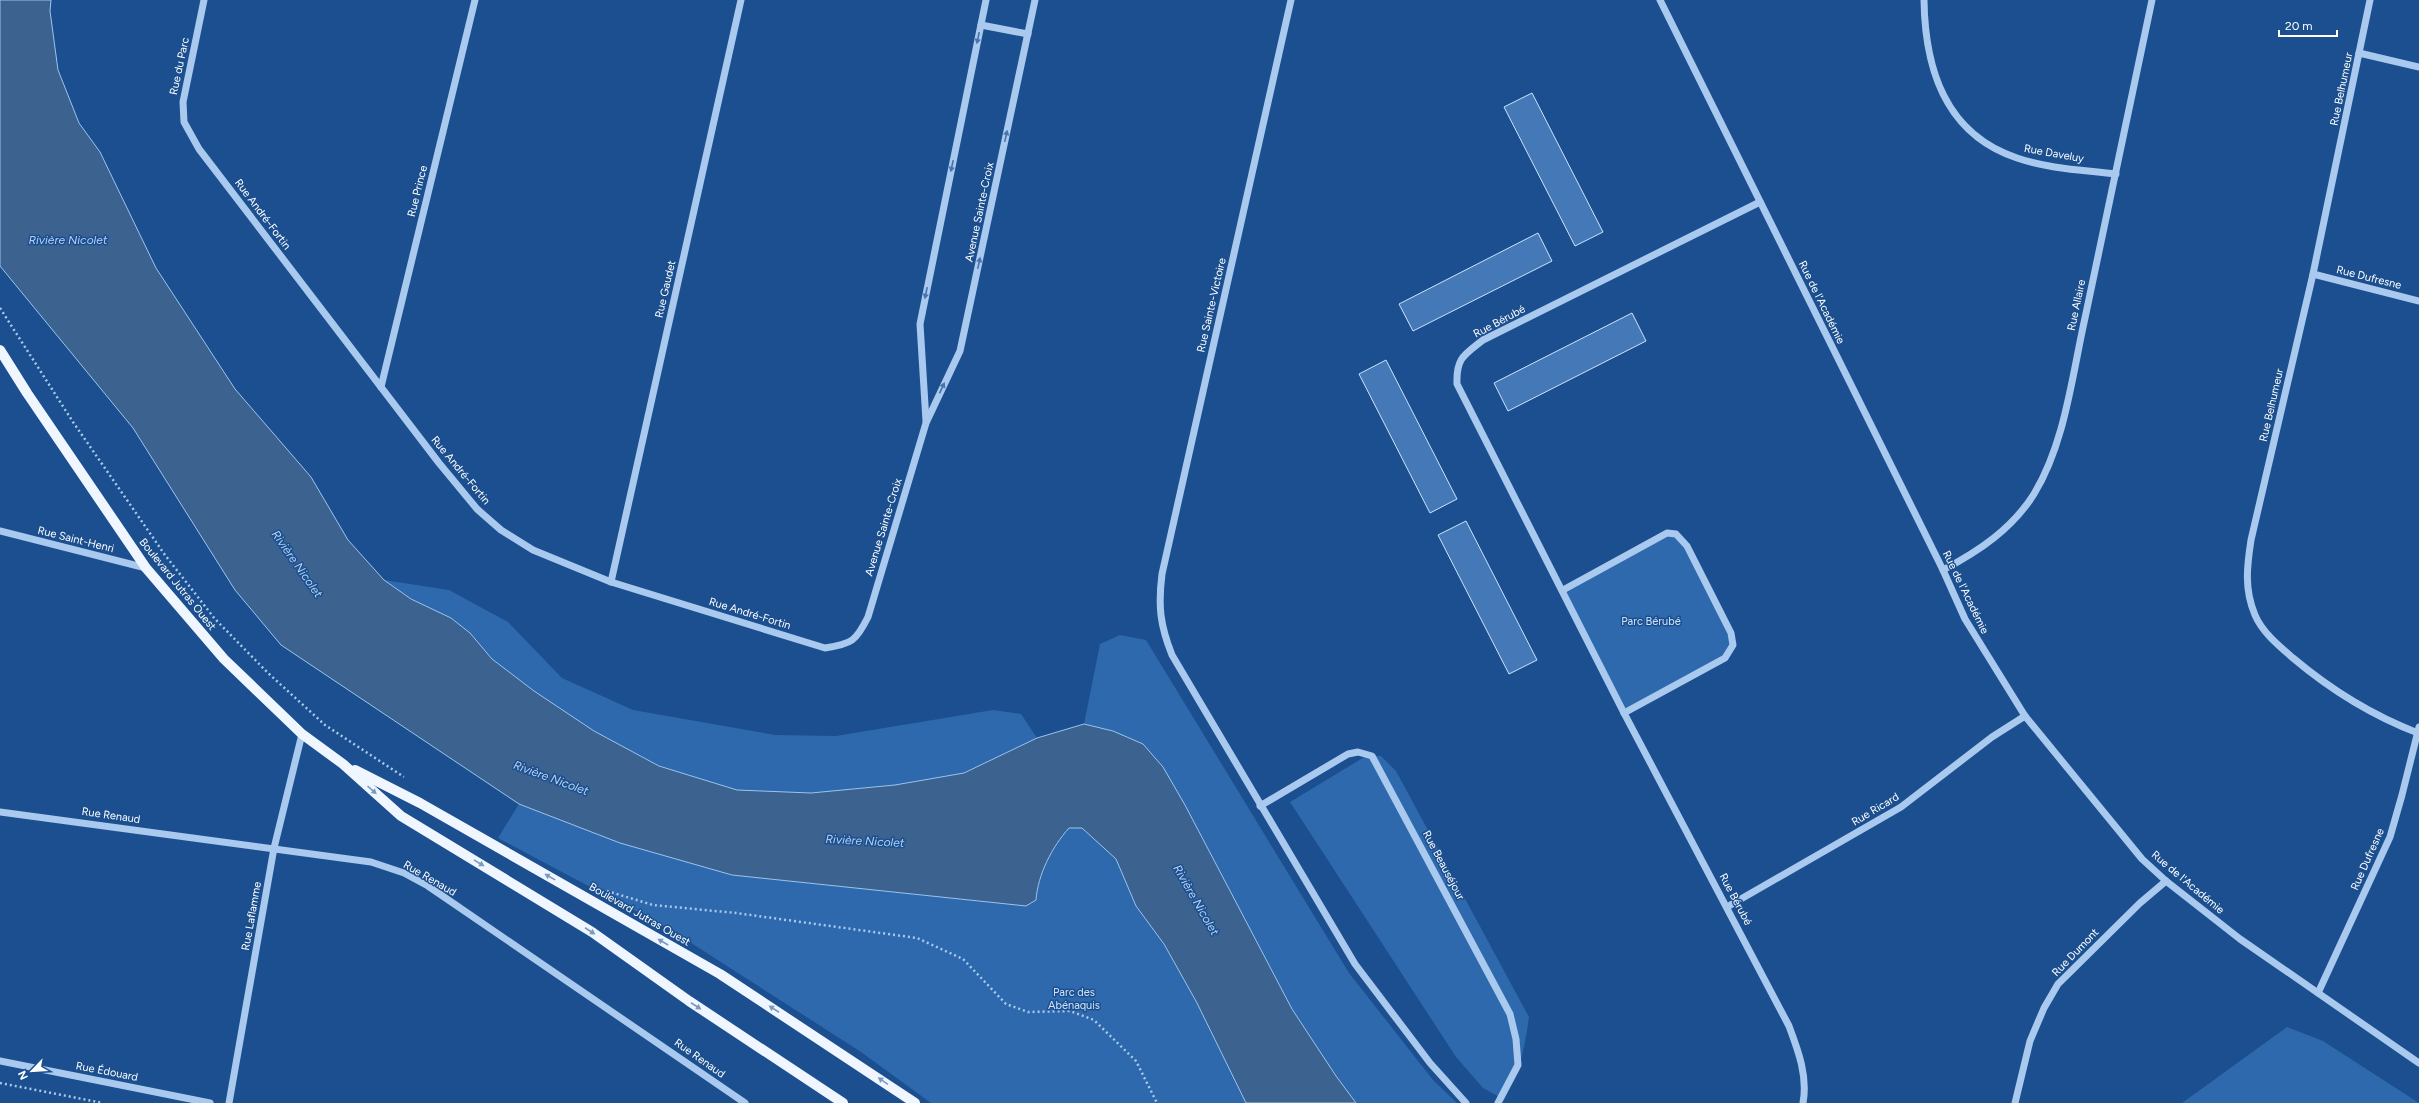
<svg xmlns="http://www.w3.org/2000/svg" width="2419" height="1103" viewBox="0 0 2419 1103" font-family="Figtree,sans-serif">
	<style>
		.green { fill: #2e69ad }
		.water { fill: #3c6290; stroke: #9cc4f0 }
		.building { fill: #4478b7; stroke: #cfe3fa }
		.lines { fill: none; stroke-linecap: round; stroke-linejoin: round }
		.path { stroke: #a9c9ee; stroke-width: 2.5; stroke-dasharray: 2 3; stroke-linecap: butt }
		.minor { stroke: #a9c9ee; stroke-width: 7 }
		.major { stroke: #f0f6ff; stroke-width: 10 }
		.oneway { fill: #4674ac }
		.oneway2 { fill: #7b9ac1 }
		.labels { text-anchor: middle; stroke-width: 3; stroke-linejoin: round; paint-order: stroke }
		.street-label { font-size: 11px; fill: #fff; stroke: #1b4f8f }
		.park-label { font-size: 11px; fill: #cfe3fa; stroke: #1b4f8f }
		.water-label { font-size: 12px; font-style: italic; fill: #b5d3f5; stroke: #1b4f8f }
	</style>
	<rect width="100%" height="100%" fill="#1b4f8f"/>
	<g class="green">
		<path d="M1667,533L1676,534L1687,546L1733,645L1725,658L1624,713L1563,590Z"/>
		<path d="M384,580L449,590L508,622L562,678L633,710L775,735L836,736L993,710L1021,714L1037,738L964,773L895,785L811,793L737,790L659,766L594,731L534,691L492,659L470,633L451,618L411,599Z"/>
		<path d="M1120,635L1146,640L1349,973L1433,1080L1457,1103H1356L1336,1077L1292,1009L1185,805L1113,731L1084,724L1100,644Z"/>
		<path d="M1366,756H1381L1396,771L1529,1017C1526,1039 1519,1084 1501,1098L1483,1088L1456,1057L1290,802Z"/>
		<path d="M519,804L732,875L1026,906L1036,900C1038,874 1052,847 1069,828H1083L1116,859L1136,906L1164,944L1197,1003L1246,1103H931L861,1052L671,930L498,838Z"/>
		<path d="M2287,1027L2323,1041L2419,1103H2182Z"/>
	</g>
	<path class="water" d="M0,0H51L50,11L58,70L79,123L100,152L156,268L235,389L311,477L348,540L384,580L411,599L451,618L470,633L492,659L534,691L594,731L659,766L737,790L811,793L895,785L964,773L1037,738L1084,724L1113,731L1143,744L1163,767L1185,805L1292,1009L1336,1076L1356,1103H1246L1197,1003L1164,944L1136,906L1116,859L1082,828H1069C1052,847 1038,874 1036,900L1026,906L732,875L620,843L519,804L281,645L235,590L133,428L0,266Z"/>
	<g class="building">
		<path d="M1532,93L1603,232L1575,246L1504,107Z"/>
		<path d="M1538,233L1552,261L1413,331L1399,304Z"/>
		<path d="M1632,313L1646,341L1508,411L1494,383Z"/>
		<path d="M1386,360L1457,499L1430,513L1359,374Z"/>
		<path d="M1466,521L1537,660L1509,674L1438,535Z"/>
	</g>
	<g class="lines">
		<g class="path">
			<path d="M0,308L73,422L165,555L215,619L268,673L325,725L404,777"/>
			<path d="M607,891L653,905L736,913L917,938L963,959L1006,1004L1028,1012L1070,1011L1094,1020L1136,1061L1157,1103"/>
			<path d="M0,1083L103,1103"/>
		</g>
		<g class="minor">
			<path d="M204,0L183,102L184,122L199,149L439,463L477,509L501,530L533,550L611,582L825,648C852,644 856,641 868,617L926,423L960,351L1035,0"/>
			<path d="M1291,0L1162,574C1158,606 1160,625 1172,655L1355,964L1430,1063L1466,1103"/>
			<path d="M1660,0L1943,570L1965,619L2025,716L2142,859L2166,881L2240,939L2419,1063"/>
			<path d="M1924,0C1925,69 1945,134 2017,158C2049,169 2083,170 2116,174"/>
			<path d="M2370,0L2313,274L2251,540C2247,566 2244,589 2255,615C2262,632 2279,646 2293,658C2331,690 2371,715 2418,733"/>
			<path d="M981,25L1028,34"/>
			<path d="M2359,53L2419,67"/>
			<path d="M1760,202L1483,340C1464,355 1456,358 1457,384L1624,713L1789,1026C1798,1050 1808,1076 1803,1103"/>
			<path d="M2313,274L2419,301"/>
			<path d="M381,387L475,0"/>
			<path d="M926,421L920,324L986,0"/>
			<path d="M0,531L146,568"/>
			<path d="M1943,570C1979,551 2012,529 2034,494C2065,443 2072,376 2085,318C2108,212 2130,106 2152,0"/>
			<path d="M611,582L741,0"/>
			<path d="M1563,590L1667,533L1676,534L1687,546L1731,633L1733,645L1725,658L1624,713"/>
			<path d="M1260,806L1348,754L1358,752L1372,756L1510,1014L1516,1039L1518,1065L1498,1103"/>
			<path d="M0,812L371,862L404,873L428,886L745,1103"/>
			<path d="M1727,907L1901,807L1992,737L2025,716"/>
			<path d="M2318,993L2390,837L2402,795L2419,727"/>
			<path d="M0,1061L210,1103"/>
			<path d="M229,1103L274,848L302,734"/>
			<path d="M2015,1103L2030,1041L2044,1008L2058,984L2140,903L2166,881"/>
		</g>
		<g class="major">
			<path d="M0,350L27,393L146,568L224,659L302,734L343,764L401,816L592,932L689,1001L843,1103"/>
			<path d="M355,770L420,803L720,974L915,1103"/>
		</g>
	</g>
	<defs><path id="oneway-solid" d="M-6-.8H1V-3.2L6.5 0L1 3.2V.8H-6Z"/></defs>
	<g class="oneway">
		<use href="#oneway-solid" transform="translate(978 38) rotate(102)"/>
		<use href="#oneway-solid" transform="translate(1006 136) rotate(-78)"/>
		<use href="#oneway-solid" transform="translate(952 166) rotate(102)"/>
		<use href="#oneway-solid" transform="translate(979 263) rotate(-78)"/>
		<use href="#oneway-solid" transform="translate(926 293) rotate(102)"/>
		<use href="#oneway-solid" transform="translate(942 388) rotate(-65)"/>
	</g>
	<g class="oneway2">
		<use href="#oneway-solid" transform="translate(372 790) rotate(42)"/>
		<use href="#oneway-solid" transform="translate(479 863) rotate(31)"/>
		<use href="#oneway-solid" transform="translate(550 877) rotate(-151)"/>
		<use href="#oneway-solid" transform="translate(590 931) rotate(33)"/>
		<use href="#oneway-solid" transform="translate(663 942) rotate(-150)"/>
		<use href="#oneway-solid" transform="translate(696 1006) rotate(33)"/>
		<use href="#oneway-solid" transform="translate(774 1009) rotate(-147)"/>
		<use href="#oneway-solid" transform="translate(883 1081) rotate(-145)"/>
	</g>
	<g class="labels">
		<g class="street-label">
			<text transform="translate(179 66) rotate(-78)" y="4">Rue du Parc</text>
			<text transform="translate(2341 89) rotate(-78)" y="4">Rue Belhumeur</text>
			<text transform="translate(2054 153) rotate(10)" y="4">Rue Daveluy</text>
			<text transform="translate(417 191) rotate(-76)" y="4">Rue Prince</text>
			<text transform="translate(979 212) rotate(-78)" y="4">Avenue Sainte-Croix</text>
			<text transform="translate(263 214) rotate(53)" y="4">Rue André-Fortin</text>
			<text transform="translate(2369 277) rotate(14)" y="4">Rue Dufresne</text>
			<text transform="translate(665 289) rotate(-77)" y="4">Rue Gaudet</text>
			<text transform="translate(1822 302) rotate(64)" y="4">Rue de l'Académie</text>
			<text transform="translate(1211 305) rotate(-77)" y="4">Rue Sainte-Victoire</text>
			<text transform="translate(2076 305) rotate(-78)" y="4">Rue Allaire</text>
			<text transform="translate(1499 321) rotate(-28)" y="4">Rue Bérubé</text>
			<text transform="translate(2271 405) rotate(-77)" y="4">Rue Belhumeur</text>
			<text transform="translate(461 470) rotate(50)" y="4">Rue André-Fortin</text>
			<text transform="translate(883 527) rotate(-73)" y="4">Avenue Sainte-Croix</text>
			<text transform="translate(76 539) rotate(14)" y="4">Rue Saint-Henri</text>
			<text transform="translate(178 584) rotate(51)" y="4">Boulevard Jutras Ouest</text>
			<text transform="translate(1966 592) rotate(64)" y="4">Rue de l'Académie</text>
			<text transform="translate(750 613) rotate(17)" y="4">Rue André-Fortin</text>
			<text transform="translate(1875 809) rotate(-31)" y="4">Rue Ricard</text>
			<text transform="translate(111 815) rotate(8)" y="4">Rue Renaud</text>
			<text transform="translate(2367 859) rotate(-66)" y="4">Rue Dufresne</text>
			<text transform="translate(1444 865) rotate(62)" y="4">Rue Beauséjour</text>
			<text transform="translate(430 878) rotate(30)" y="4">Rue Renaud</text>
			<text transform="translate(2188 882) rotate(40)" y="4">Rue de l'Académie</text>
			<text transform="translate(1736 899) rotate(62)" y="4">Rue Bérubé</text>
			<text transform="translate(640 914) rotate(30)" y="4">Boulevard Jutras Ouest</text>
			<text transform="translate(251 916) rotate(-80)" y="4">Rue Laflamme</text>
			<text transform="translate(2075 952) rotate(-46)" y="4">Rue Dumont</text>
			<text transform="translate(700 1058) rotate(35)" y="4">Rue Renaud</text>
			<text transform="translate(107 1071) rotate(11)" y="4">Rue Édouard</text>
		</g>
		<g class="park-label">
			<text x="1651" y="625">Parc Bérubé</text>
			<text x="1074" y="996">Parc des<tspan x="1074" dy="13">Abénaquis</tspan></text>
		</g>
		<g class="water-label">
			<text x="68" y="244">Rivière Nicolet</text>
			<text transform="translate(297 564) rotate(55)" y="4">Rivière Nicolet</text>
			<text transform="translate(551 778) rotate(20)" y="4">Rivière Nicolet</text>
			<text transform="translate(865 841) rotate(3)" y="4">Rivière Nicolet</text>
			<text transform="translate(1196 900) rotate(60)" y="4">Rivière Nicolet</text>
		</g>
	</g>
	<g transform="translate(32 1071) rotate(245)" stroke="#1b4f8f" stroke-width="3" paint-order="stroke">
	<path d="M0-3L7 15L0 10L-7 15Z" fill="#ffffff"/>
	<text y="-6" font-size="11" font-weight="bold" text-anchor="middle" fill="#ffffff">N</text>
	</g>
	<path d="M2279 30v6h58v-6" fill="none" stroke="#ffffff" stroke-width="2"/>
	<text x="2285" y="30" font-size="12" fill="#ffffff" stroke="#1b4f8f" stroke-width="3" paint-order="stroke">20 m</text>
</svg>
